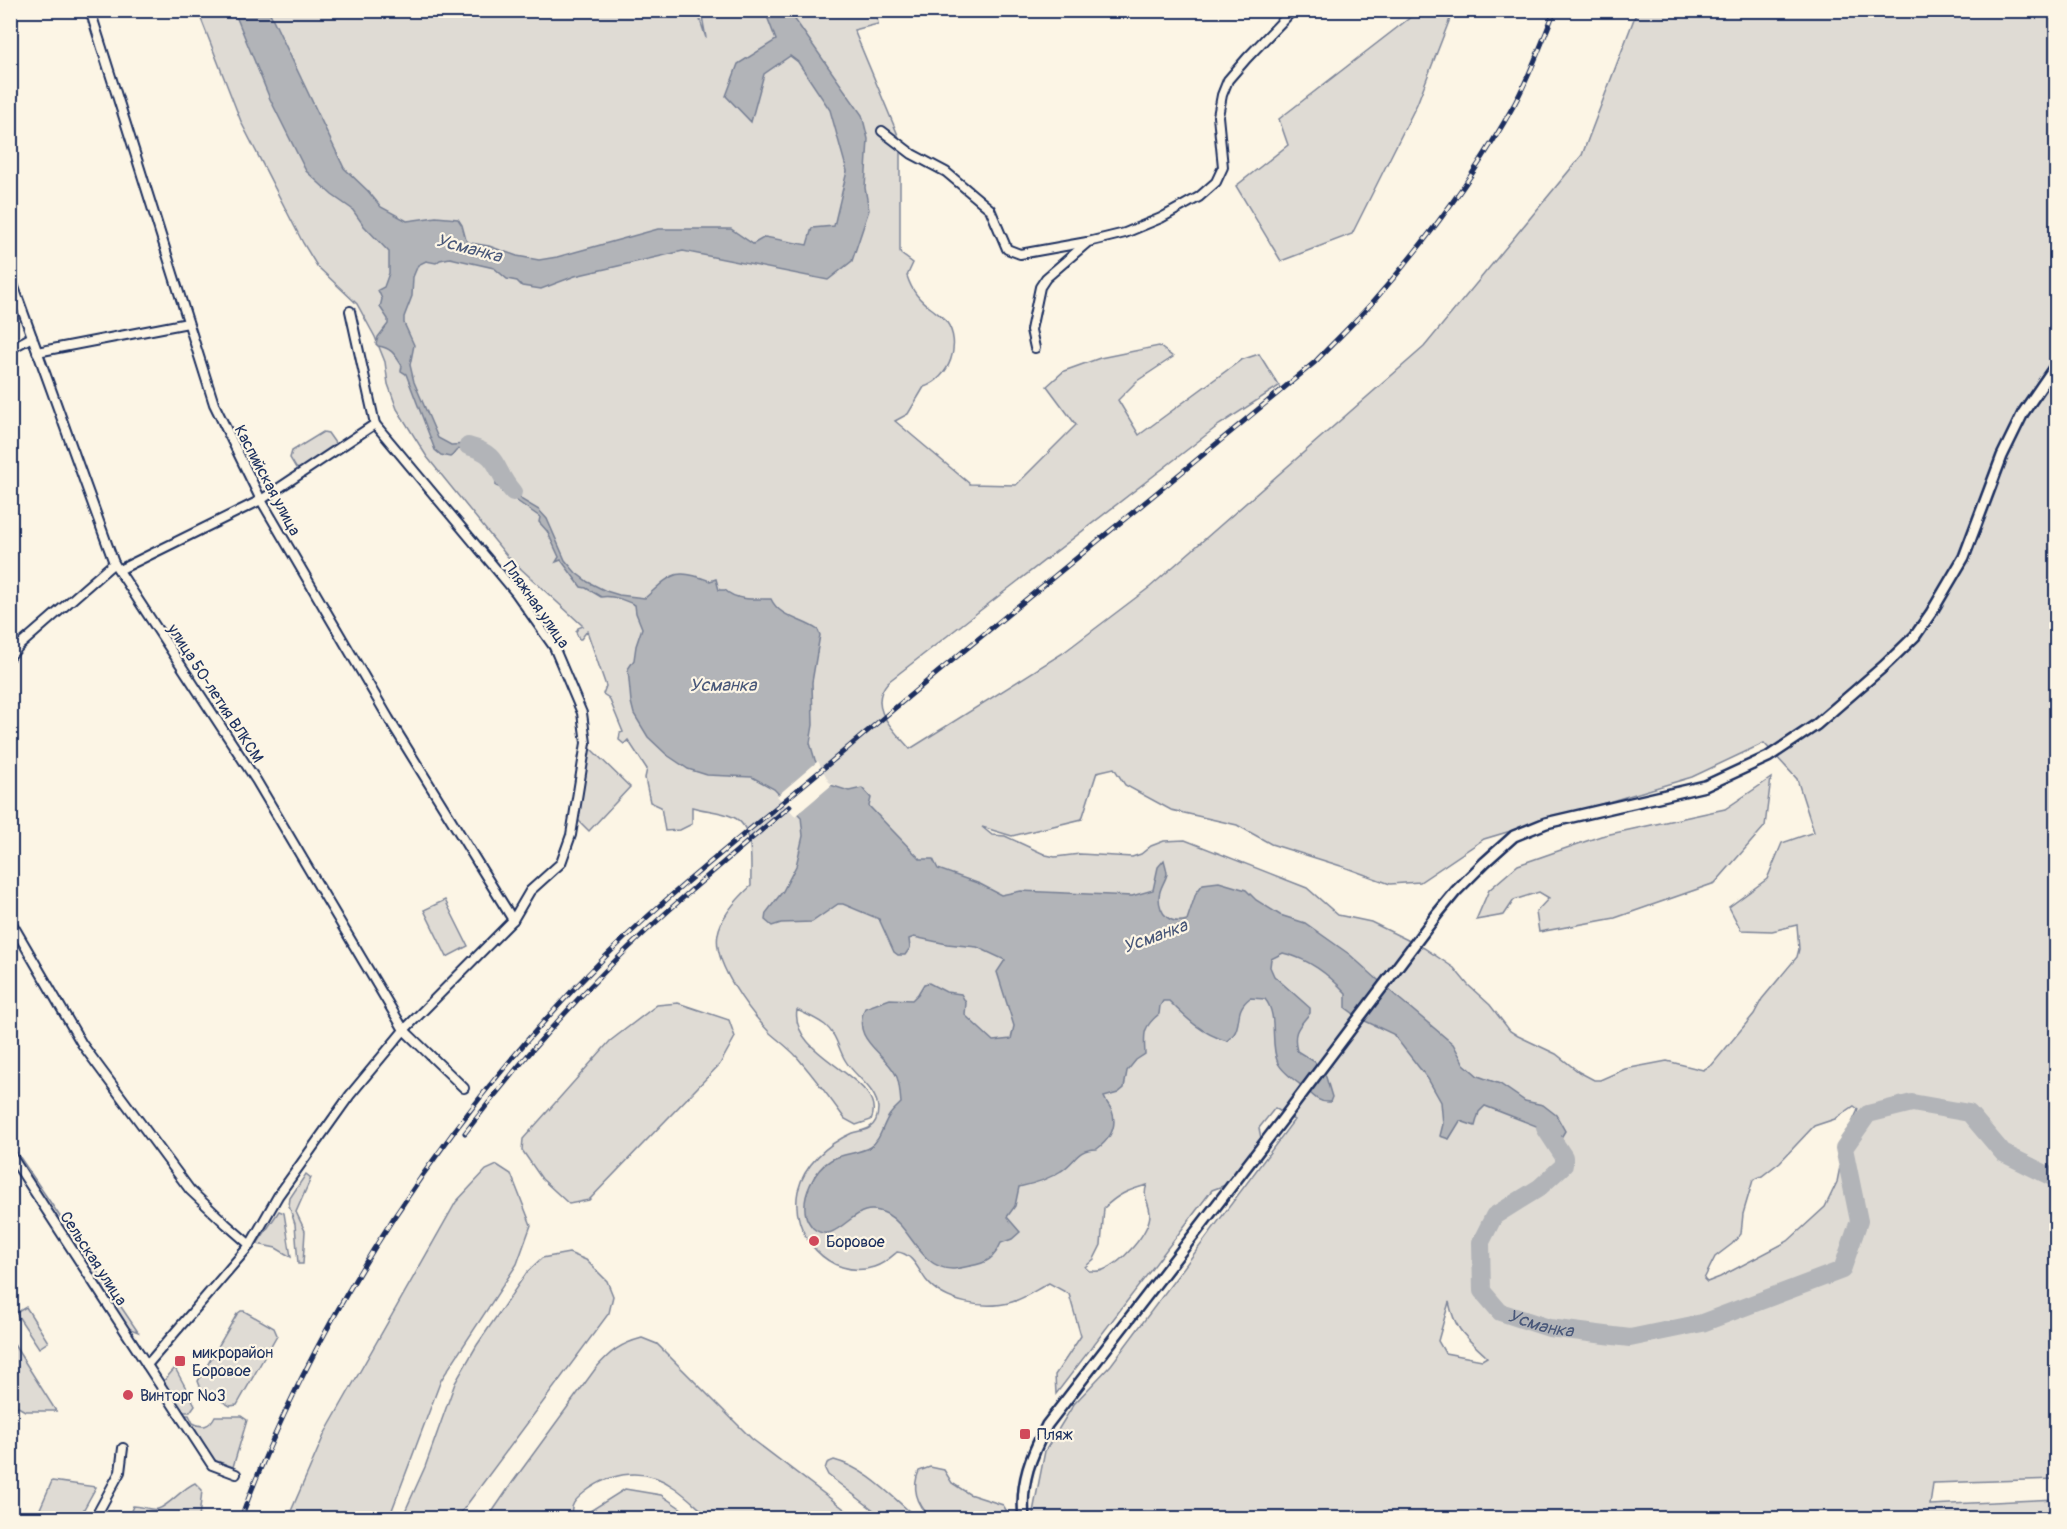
<svg xmlns="http://www.w3.org/2000/svg" width="2067" height="1529" viewBox="0 0 2067 1529" font-family="Pangolin,sans-serif">
	<style>
		.green { fill: #dfdbd4; stroke: #7d8599; stroke-width: 1.5; fill-rule: evenodd }
		.water { fill: #b2b4b8; stroke: #767f94; stroke-width: 1.5 }
		.pier { fill: #fcf5e5 }
		.lines { fill: none; stroke-linecap: round; stroke-linejoin: round }
		.river { stroke: #b2b4b8; stroke-width: 18 }
		.minor-casing { stroke: #1b2f5e; stroke-width: 12 }
		.tertiary-casing { stroke: #1b2f5e; stroke-width: 14 }
		.minor { stroke: #fcf5e5; stroke-width: 8 }
		.tertiary { stroke: #fcf5e5; stroke-width: 9 }
		.rail-casing { stroke: #1b2f5e; stroke-width: 5 }
		.rail { stroke: #fcf5e5; stroke-width: 3; stroke-dasharray: 9; stroke-linecap: butt }
		.poi-dot { fill: #d1495b; stroke: #fcf5e5; stroke-width: 2 }
		.labels { text-anchor: middle; stroke-width: 4.5; stroke-linejoin: round; paint-order: stroke }
		.street-label { font-size: 16px; fill: #1b2f5e; stroke: #fcf5e5 }
		.poi-label { font-size: 16px; fill: #1b2f5e; stroke: #fcf5e5; text-anchor: start }
		.water-label { font-size: 18px; font-style: italic; fill: #485779; stroke: #fcf5e5 }
	</style>
	<rect width="100%" height="100%" fill="#fcf5e5"/>
	<filter id="ink" filterUnits="userSpaceOnUse"><feTurbulence type="fractalNoise" baseFrequency=".0167" numOctaves="2"/><feDisplacementMap in="SourceGraphic" scale="12" xChannelSelector="R" yChannelSelector="G"/><feConvolveMatrix kernelMatrix="1 2 1 2 8 2 1 2 1" color-interpolation-filters="sRGB"/></filter>
	<g filter="url(#ink)">
		<g class="green">
			<path d="M1420,10L1453,11L1417,104L1352,234L1281,261L1236,186L1288,145L1279,119Z"/>
			<path d="M198,11H697L706,38L701,11H876L878,24L854,30L900,140V251L901,254L913,263L907,276C912,291 919,300 932,309C937,313 942,316 946,321C963,344 949,379 924,387L908,414L895,421L970,484L1016,485L1076,425L1047,386L1064,371L1100,358L1159,346L1173,357L1137,381L1118,400L1139,435L1241,360L1259,354L1279,386L1219,425L888,682C866,707 894,730 910,749L1063,653L1150,587L1424,347L1582,155L1637,11H2056V1479L1933,1483L1930,1505L2056,1499V1518H1035L1033,1512L1045,1451L1074,1404L1111,1365L1294,1120L1275,1108L1259,1128L1261,1138L1259,1149L1231,1183L1212,1190L1056,1394L1055,1375L1081,1336L1069,1294L1049,1283C1037,1289 1026,1298 1012,1302C985,1310 944,1303 926,1280C918,1269 912,1253 897,1252C890,1258 884,1264 874,1267C830,1281 789,1234 798,1191C804,1165 827,1144 852,1133C857,1131 864,1131 869,1128C876,1124 878,1116 878,1108C877,1089 854,1076 845,1060C838,1048 837,1035 825,1025C817,1019 806,1014 797,1010C789,1059 890,1078 871,1120L856,1125L845,1119C830,1098 814,1077 797,1057C789,1048 779,1041 770,1033C751,1013 712,963 718,934C721,916 738,898 751,886C750,865 756,827 733,817C720,811 705,811 692,807V824L680,830L665,831L661,807L650,802L645,778L647,769L628,740L624,744L619,740L620,733L623,732L609,698L603,694L606,686L587,631L581,639H579L576,632L578,628L583,626L507,556L427,457L397,409L388,384L385,362L375,337L357,304L317,266L303,243L242,124ZM1764,743L1797,779L1814,832L1782,843L1767,879L1729,907L1741,930L1772,931L1797,925L1799,949L1797,957L1762,999L1754,1014L1712,1065L1703,1070L1667,1061L1625,1069L1600,1080H1594L1579,1072L1556,1054L1518,1036L1510,1031L1490,1005L1468,985L1454,968L1424,948L1371,922L1338,915L1307,888L1185,840L1164,841L1151,846L1141,854L1132,857L1080,854L1055,857L1046,855L1005,836L992,835L982,827L1012,836L1082,819L1097,772L1114,768L1125,785L1171,810L1237,825L1271,844L1344,867L1390,884L1420,882L1484,839L1692,777ZM1854,1106L1858,1109L1857,1112L1846,1136L1837,1182L1825,1207L1788,1241L1720,1277L1707,1282L1704,1279L1715,1257L1732,1244L1741,1234L1743,1214L1753,1180L1762,1176L1780,1162L1814,1126L1835,1119ZM1147,1185C1142,1196 1149,1202 1150,1213C1150,1233 1121,1264 1103,1270C1099,1272 1093,1271 1089,1271L1085,1267L1094,1259L1101,1245L1104,1208C1117,1195 1128,1190 1147,1185ZM1449,1302C1455,1331 1467,1338 1487,1357L1482,1360L1445,1353L1438,1341Z"/>
			<path d="M323,432L328,433L335,443L333,450L302,470L296,468L290,458L292,451Z"/>
			<path d="M590,748L630,787L589,831L577,819Z"/>
			<path d="M1771,778L1765,826L1715,883L1615,918L1539,932L1536,912L1549,898L1539,892L1514,900L1504,915L1476,920L1489,890L1518,865L1601,836L1725,809Z"/>
			<path d="M445,900L468,946L447,957L424,910Z"/>
			<path d="M678,1003L729,1020L735,1037L720,1064L589,1200L569,1204L542,1179L522,1150L523,1139L610,1041L657,1005Z"/>
			<path d="M10,1142L15,1150L138,1332L128,1328L35,1194L11,1155Z"/>
			<path d="M497,1165L511,1174L531,1225L517,1264L441,1380L389,1518H288L325,1433L456,1202L486,1170Z"/>
			<path d="M306,1174L311,1178L296,1212L305,1231L303,1264H298L295,1224L289,1206L290,1198Z"/>
			<path d="M279,1211L284,1213L291,1257L276,1248L257,1244Z"/>
			<path d="M569,1253L586,1260L607,1281L613,1296L609,1313L457,1518H402L425,1467L455,1383L477,1345L527,1272L542,1258Z"/>
			<path d="M26,1307L48,1342L39,1348L16,1313Z"/>
			<path d="M241,1311H244L274,1328L277,1335L237,1405L230,1406L201,1389L198,1381L237,1314Z"/>
			<path d="M642,1338L657,1344L752,1439L856,1518H711C699,1509 688,1497 675,1488C646,1467 612,1471 585,1492C576,1499 568,1506 573,1518H488L512,1483L596,1368C611,1351 620,1344 642,1338Z"/>
			<path d="M11,1340L56,1411H25L11,1403Z"/>
			<path d="M175,1368L195,1405L190,1412H180L161,1384Z"/>
			<path d="M182,1415H189L193,1423C203,1429 210,1426 215,1416H241L247,1420L233,1467L214,1460Z"/>
			<path d="M834,1460C866,1468 892,1497 917,1518H884L828,1475L825,1469L827,1463Z"/>
			<path d="M930,1467L944,1470L952,1483L969,1494L1003,1505L1011,1518H931C918,1505 911,1489 919,1471Z"/>
			<path d="M52,1481L96,1487L79,1518H36Z"/>
			<path d="M195,1483L202,1490L199,1518H128L133,1506C142,1506 152,1511 158,1509C169,1506 181,1489 195,1483Z"/>
			<path d="M625,1489L661,1495L695,1518H586L590,1511Z"/>
		</g>
		<path class="water" d="M234,11H269L344,168L368,191L381,207L407,221L436,217L458,219L462,225L466,240L470,243L489,246L517,256L539,260L557,257L658,229H731L753,244L765,237L807,245L812,228L834,226L847,171L830,110L798,62L790,56L764,74L751,122L726,96L738,64L776,40L765,11H789L862,115L868,139L865,188L869,210L852,261L828,280L683,251L575,276L541,289L522,286L517,281L507,279L494,268L450,258L440,260L436,263L426,261L418,265L413,277L412,296L404,317V323L414,345L410,365L414,382L438,438L451,445L468,444L483,448L522,500L539,510L547,519L565,560L576,573L588,582L606,591L619,595L645,598C672,574 675,567 710,581L716,579L719,590H725C736,601 757,599 771,599C779,617 802,619 818,630L820,635L812,682L813,725L810,743L815,760L827,784L849,791L862,788L871,798L869,806L920,859H933L938,869L980,884L1001,895L1021,891L1132,896L1153,890L1158,867L1164,860C1165,864 1167,870 1167,874C1165,882 1159,889 1159,897C1159,915 1171,925 1187,920L1196,893L1203,884L1219,882L1246,890L1256,900L1280,915L1305,923L1349,954L1396,996L1453,1044L1464,1064L1478,1076L1500,1084L1525,1101L1543,1105L1556,1115L1565,1131L1555,1148L1539,1127L1485,1106L1479,1112L1475,1126L1460,1121L1449,1139L1440,1136L1443,1124L1441,1102L1428,1079L1393,1034L1361,1019L1346,1008V993C1328,974 1309,959 1283,953L1271,959L1270,967L1274,976L1310,1008V1013C1299,1027 1292,1031 1297,1051L1315,1062L1326,1077L1332,1097L1330,1102C1319,1103 1313,1096 1306,1089C1297,1082 1283,1073 1278,1063C1269,1043 1279,1016 1265,999L1250,998C1234,1010 1242,1022 1234,1034C1232,1037 1229,1038 1227,1041C1202,1034 1187,1019 1169,1001H1163L1160,1006L1159,1014C1142,1028 1144,1034 1145,1054L1136,1060L1127,1071L1124,1088L1118,1093L1104,1097C1106,1102 1110,1106 1112,1111C1118,1127 1110,1139 1097,1149C1076,1149 1076,1162 1061,1171C1049,1179 1033,1184 1019,1187L1015,1206L1007,1217L1020,1232L1012,1239L1001,1243C994,1259 987,1263 970,1266C964,1267 958,1269 952,1269C919,1268 912,1228 887,1214C881,1211 872,1209 865,1211C847,1216 832,1245 813,1228C810,1224 807,1221 806,1216C801,1197 814,1170 831,1160C843,1153 859,1154 870,1147C881,1140 882,1126 889,1116C892,1111 897,1107 901,1103C900,1095 900,1083 896,1075C885,1052 850,1040 865,1008L890,999L912,1000L918,994L924,984L929,983L946,992L961,994L966,1003L965,1015L993,1041L1011,1039L1014,1026L997,972L1005,960L977,947L947,944L914,937L909,939L910,948L905,955H898L894,952L879,919L843,904H838L812,922L781,923L772,926L765,920L766,913L783,891L796,866L803,836L801,817L774,789L752,777L707,775L688,769L667,755L648,737L634,714L631,702L628,669L634,660L636,646L642,628L636,613L635,605C624,600 613,595 601,597L586,588L581,587L561,560L556,562L559,557L547,531L539,522L540,517L517,501L506,491L502,492L501,488L496,486V470L490,463L489,460L482,455L478,456C473,452 461,446 456,451C454,453 453,456 450,457L441,455L435,450L406,374L401,371L402,366C395,355 392,348 378,346L376,344L378,337L388,324V319L380,307L382,299L378,290L384,287L389,273V252L364,226L352,209L332,195L306,171L270,99Z"/>
		<path class="pier" d="M818,761L829,782L833,784L795,816L777,796Z"/>
		<g class="lines">
			<g class="river">
				<path d="M468,446C502,455 493,470 513,492"/>
				<path id="s1" d="M1545,1128L1564,1157V1165L1539,1188L1494,1216L1481,1242L1482,1291L1500,1312L1549,1328L1630,1338L1702,1323L1842,1270L1859,1221L1844,1148L1868,1114L1912,1103L1969,1113L2003,1153L2056,1179"/>
			</g>
			<defs>
				<g id="minor">
					<path d="M90,10L214,404L261,500L389,719L513,920"/>
					<path d="M882,131L912,154L946,172L990,209L1007,249L1020,254L1087,242"/>
					<path d="M10,276L114,563L256,780L404,1030L464,1088"/>
					<path d="M1035,348L1031,330L1040,287L1046,278L1088,242L1125,233L1161,218L1199,197L1216,182L1223,167L1218,116L1222,95L1228,80L1247,58L1293,10"/>
					<path d="M10,349L32,337"/>
					<path d="M37,352L188,323"/>
					<path d="M119,570L261,500L375,424"/>
					<path d="M10,656L20,645L114,563"/>
					<path d="M10,920L82,1044L190,1190L226,1224L250,1245"/>
					<path d="M10,1154L212,1465L236,1474"/>
					<path d="M147,1365L250,1245L278,1196L350,1095L404,1030L513,920L530,891L561,863L571,835L586,743L582,713L554,647L516,593L375,424L350,311"/>
					<path d="M95,1518L120,1472L123,1448"/>
				</g>
				<path id="tertiary" d="M1024,1518C1020,1482 1031,1456 1047,1425L1283,1119L1438,913L1456,891L1485,862L1514,836L1546,823L1705,786L1768,757L1816,725L1884,666L1915,636L1931,613L1964,557L2002,456L2023,413L2056,365"/>
			</defs>
			<use href="#minor" class="minor-casing"/>
			<use href="#tertiary" class="tertiary-casing"/>
			<use href="#minor" class="minor"/>
			<use href="#tertiary" class="tertiary"/>
			<defs>
				<g id="rail">
					<path d="M465,1133C511,1073 559,1017 612,964C668,908 730,857 790,806"/>
					<path d="M241,1518C317,1312 451,1110 606,956C681,882 764,819 844,751C999,619 1159,493 1315,362C1334,342 1354,323 1372,303C1426,242 1476,174 1515,103C1531,73 1542,42 1555,10"/>
				</g>
			</defs>
			<use href="#rail" class="rail-casing"/>
			<use href="#rail" class="rail"/>
		</g>
	</g>
	<g class="poi-dot">
		<circle cx="814" cy="1241" r="6"/>
		<rect x="174" y="1355" width="12" height="12" rx="3"/>
		<circle cx="128" cy="1395" r="6"/>
		<rect x="1019" y="1428" width="12" height="12" rx="3"/>
	</g>
	<g class="labels">
		<g class="street-label">
			<text transform="translate(268 480) rotate(62)" y="6">Каспийская улица</text>
			<text transform="translate(537 604) rotate(55)" y="6">Пляжная улица</text>
			<text transform="translate(216 693) rotate(57)" y="6">улица 50-летия ВЛКСМ</text>
			<text transform="translate(94 1258) rotate(57)" y="6">Сельская улица</text>
		</g>
		<g class="poi-label">
			<text x="826" y="1247">Боровое</text>
			<text x="192" y="1358">микрорайон<tspan x="192" dy="18">Боровое</tspan></text>
			<text x="140" y="1401">Винторг №3</text>
			<text x="1037" y="1440">Пляж</text>
		</g>
		<g class="water-label">
			<text transform="translate(469 248) rotate(15)" y="6">Усманка</text>
			<text x="723" y="691">Усманка</text>
			<text transform="translate(1155 936) rotate(-20)" y="6">Усманка</text>
			<text dy="6" stroke="none"><textPath href="#s1" startOffset="278">Усманка</textPath></text>
		</g>
	</g>
	<rect width="2067" height="1529" fill="none" stroke="#fcf5e5" stroke-width="36"/>
	<rect x="18" y="18" width="2031" height="1493" fill="none" stroke="#1b2f5e" stroke-width="2" filter="url(#ink)"/>
</svg>
